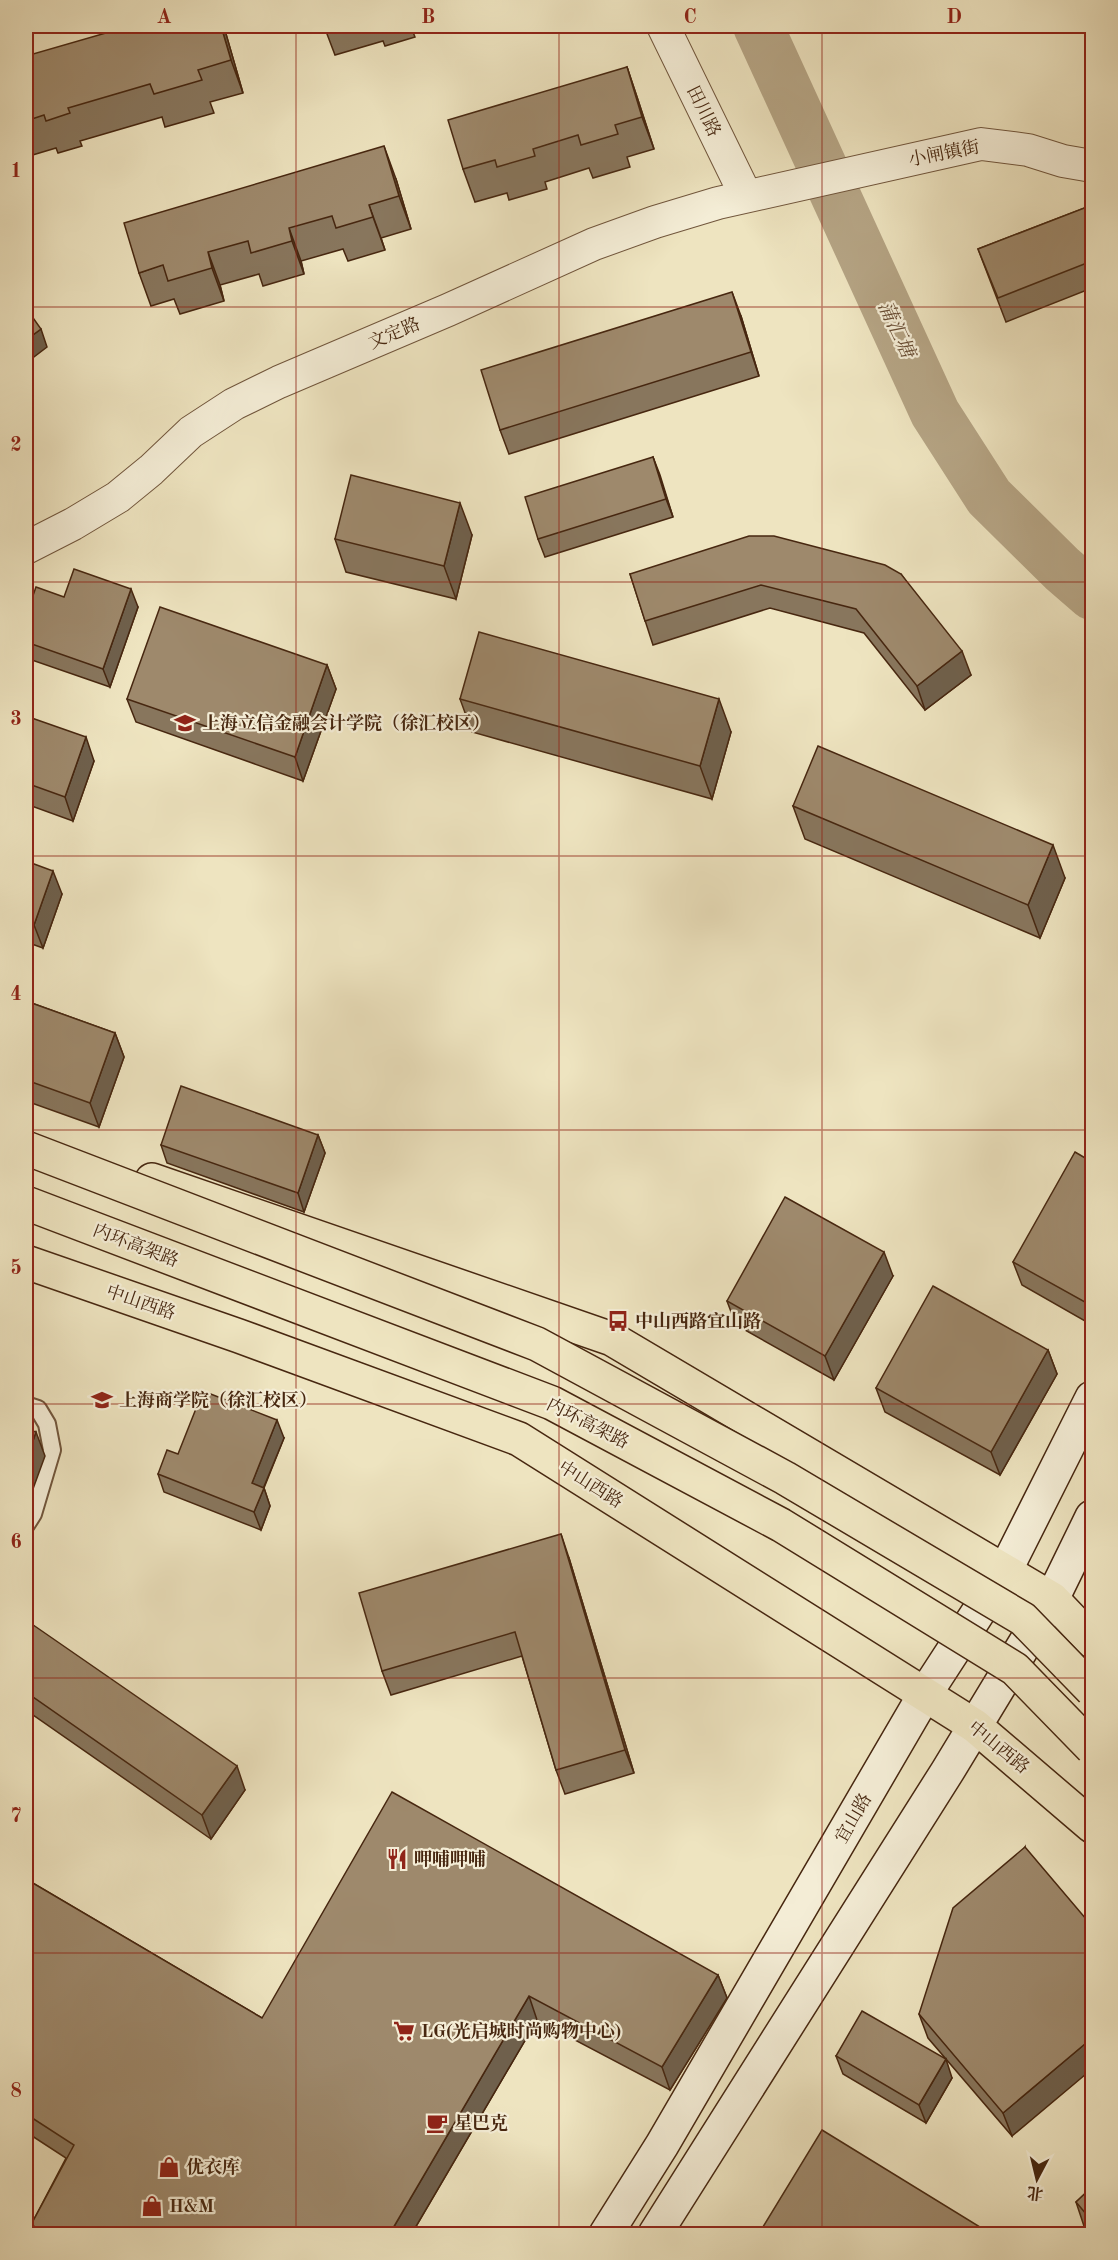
<svg xmlns="http://www.w3.org/2000/svg" width="1118" height="2260" viewBox="0 0 1118 2260" font-family="'Old Standard TT','Noto Serif SC',serif">
	<style>
		.lines { fill: none; stroke-linecap: round; stroke-linejoin: round }
		.river { stroke: #b5a484; stroke-width: 50 }
		.service-casing { stroke: #71563c; stroke-width: 20 }
		.minor-casing { stroke: #71563c; stroke-width: 34 }
		.secondary-casing { stroke: #472710; stroke-width: 36 }
		.primary-casing { stroke: #472710; stroke-width: 36 }
		.service { stroke: #f4edd6; stroke-width: 16 }
		.minor { stroke: #f4edd6; stroke-width: 32 }
		.secondary { stroke: #f4edd6; stroke-width: 33 }
		.primary { stroke: #eee4c0; stroke-width: 33 }
		.trunk-bridge-casing { stroke: #472710; stroke-width: 36; stroke-linecap: butt }
		.trunk-bridge { stroke: #eee4c0; stroke-width: 33 }
		.wall { fill: #88765d; stroke: #472710; stroke-width: 1.5 }
		.shaded-wall { fill: #6f604c; stroke: #472710; stroke-width: 1.5 }
		.building { fill: #9e896c; stroke: #472710; stroke-width: 1.5 }
		.grid { fill: none; stroke: #8f2418; stroke-width: 1.5; stroke-opacity: 0.55 }
		.labels { text-anchor: middle; stroke-width: 4.5; stroke-linejoin: round; paint-order: stroke }
		.street-label { font-size: 18px; fill: #472710; stroke: #f4edd6 }
		.poi-label { font-size: 18px; font-weight: bold; fill: #472710; stroke: #f4edd6; text-anchor: start }
		.water-label { font-size: 20px; font-style: italic; fill: #684c33; stroke: #f4edd6 }
		.neatline { fill: none; stroke: #8f2418; stroke-width: 2 }
		.grid-label { font-size: 20px; text-anchor: middle; font-weight: bold; fill: #8f2418 }
	</style>
	<rect width="100%" height="100%" fill="#eee4c0"/>
	<filter id="stains"><feTurbulence type="fractalNoise" baseFrequency=".00333" numOctaves="4"/><feColorMatrix values="0 0 0 0 .2 0 0 0 0 .09 0 0 0 0 .02 0 0 0 .5 -.17"/></filter>
	<radialGradient id="worn" r=".72"><stop offset=".6" stop-color="#630" stop-opacity="0"/><stop offset="1" stop-color="#630" stop-opacity=".3"/></radialGradient>
	<g class="lines">
		<path class="river" d="M758,26L935,413L989,497L1062,569L1092,595"/>
		<defs>
			<path id="service" d="M26,1405L38,1409L47,1424L52,1450L33,1514L26,1525"/>
			<g id="minor">
				<path d="M663,26L746,196"/>
				<path d="M26,548L73,524L118,497L151,470L191,432L234,404L279,382L448,310L594,244L655,222L718,203L981,144L1028,150L1063,161L1092,166"/>
			</g>
			<g id="secondary">
				<path d="M606,2234L662,2145L925,1694L1005,1571L1092,1398"/>
				<path d="M655,2234L947,1772L1052,1599L1092,1517"/>
			</g>
			<g id="primary">
				<path d="M152,1180L612,1339L1052,1599L1092,1641"/>
				<path d="M26,1262L239,1336L519,1439L975,1726L1092,1826"/>
			</g>
		</defs>
		<use href="#service" class="service-casing"/>
		<use href="#minor" class="minor-casing"/>
		<use href="#secondary" class="secondary-casing"/>
		<use href="#primary" class="primary-casing"/>
		<use href="#service" class="service"/>
		<use href="#minor" class="minor"/>
		<use href="#secondary" class="secondary"/>
		<use href="#primary" class="primary"/>
		<defs>
			<g id="trunk-bridge">
				<path d="M26,1148L537,1344L785,1478L1023,1619L1092,1690"/>
				<path d="M26,1203L552,1403L781,1525L1015,1669L1092,1748"/>
			</g>
		</defs>
		<use href="#trunk-bridge" class="trunk-bridge-casing"/>
		<use href="#trunk-bridge" class="trunk-bridge"/>
	</g>
	<g class="wall">
		<path d="M324,26H436L413,32L415,37L385,46L383,41L335,55Z"/>
		<path d="M226,34L243,93L210,102L214,113L165,127L162,117L80,141L82,146L58,153L56,148L26,157V56Z"/>
		<path d="M627,67L638,100L654,149L627,157L630,167L593,178L589,168L545,182L547,189L509,200L507,193L475,202L463,169Z"/>
		<path d="M396,179L411,229L381,238L385,250L348,261L343,249L301,261L304,274L263,286L259,274L220,285L224,301L180,314L174,299L151,306L139,273Z"/>
		<path d="M1092,205V288L1006,322L978,249Z"/>
		<path d="M741,316L759,376L509,454L500,430Z"/>
		<path d="M653,457L673,517L545,557L538,539Z"/>
		<path d="M472,535L456,599L346,572L335,539Z"/>
		<path d="M630,574H901L971,675L925,710L864,633L770,608L653,645Z"/>
		<path d="M64,597L138,607L110,687L26,658V606L29,607Z"/>
		<path d="M327,665L336,689L303,781L136,722L127,699Z"/>
		<path d="M460,699L731,732L712,799L472,732Z"/>
		<path d="M26,716L94,761L73,821L26,804Z"/>
		<path d="M793,806L1065,878L1040,938L805,839Z"/>
		<path d="M26,861L62,894L43,948L26,942Z"/>
		<path d="M26,1001L115,1033L124,1057L99,1127L26,1101Z"/>
		<path d="M318,1135L325,1153L304,1212L167,1163L161,1145Z"/>
		<path d="M1092,1162V1325L1022,1285L1013,1262Z"/>
		<path d="M893,1276L834,1380L736,1325L727,1301Z"/>
		<path d="M1048,1350L1057,1374L1000,1475L885,1412L876,1388Z"/>
		<path d="M284,1438L264,1488L270,1506L261,1530L164,1492L158,1474L178,1454Z"/>
		<path d="M569,1558L634,1773L565,1794L556,1770L522,1656L391,1695L382,1671Z"/>
		<path d="M26,1620L245,1790L211,1839L26,1710Z"/>
		<path d="M1025,1847L1012,2136L928,2038L919,2014Z"/>
		<path d="M26,1879L262,2018L718,1975L727,1998L670,2090L537,2020L411,2235H36L32,2223L66,2158L26,2132Z"/>
		<path d="M836,2056L952,2078L926,2123L843,2074Z"/>
		<path d="M1092,2187V2235L1084,2226L1076,2202Z"/>
	</g>
	<g class="shaded-wall">
		<path d="M221,26H223L226,34L243,93L231,60Z"/>
		<path d="M627,67L638,100L654,149L642,117Z"/>
		<path d="M384,146L396,179L411,229L399,196Z"/>
		<path d="M369,205L381,238L385,250L373,217Z"/>
		<path d="M289,228L301,261L304,274L292,241Z"/>
		<path d="M208,252L220,285L224,301L212,268Z"/>
		<path d="M732,292L741,316L759,376L751,352Z"/>
		<path d="M41,329L47,347L26,363V340Z"/>
		<path d="M653,457L660,475L673,517L666,499Z"/>
		<path d="M460,503L472,535L456,599L444,566Z"/>
		<path d="M131,589L138,607L110,687L103,669Z"/>
		<path d="M962,651L971,675L925,710L917,686Z"/>
		<path d="M327,665L336,689L303,781L295,757Z"/>
		<path d="M719,699L731,732L712,799L700,766Z"/>
		<path d="M86,737L94,761L73,821L65,797Z"/>
		<path d="M1053,845L1065,878L1040,938L1028,905Z"/>
		<path d="M53,871L62,894L43,948L34,925Z"/>
		<path d="M115,1033L124,1057L99,1127L90,1103Z"/>
		<path d="M318,1135L325,1153L304,1212L298,1193Z"/>
		<path d="M884,1252L893,1276L834,1380L825,1356Z"/>
		<path d="M1048,1350L1057,1374L1000,1475L991,1452Z"/>
		<path d="M277,1420L284,1438L258,1501L252,1483Z"/>
		<path d="M36,1432L45,1456L26,1508V1461Z"/>
		<path d="M264,1488L270,1506L261,1530L254,1512Z"/>
		<path d="M561,1534L569,1558L634,1773L625,1750Z"/>
		<path d="M237,1766L245,1790L211,1839L202,1815Z"/>
		<path d="M718,1975L727,1998L670,2090L662,2067Z"/>
		<path d="M529,1996L537,2020L411,2235H389Z"/>
		<path d="M1092,2038V2069L1012,2136L1003,2113Z"/>
		<path d="M946,2059L952,2078L926,2123L919,2105Z"/>
	</g>
	<g class="building">
		<path d="M130,26H221L231,60L198,70L202,80L154,94L150,84L68,108L70,113L46,121L44,115L26,121V56Z"/>
		<path d="M627,67L642,117L615,125L618,134L581,145L578,135L533,149L535,156L497,167L495,160L463,169L448,120Z"/>
		<path d="M384,146L399,196L369,205L373,217L336,228L332,216L289,228L292,241L251,253L248,241L208,252L212,268L168,281L163,265L139,273L124,223Z"/>
		<path d="M1092,205V261L998,298L978,249Z"/>
		<path d="M732,292L751,352L500,430L481,370Z"/>
		<path d="M26,308L41,329L26,340Z"/>
		<path d="M653,457L666,499L538,539L525,497Z"/>
		<path d="M351,475L460,503L444,566L335,539Z"/>
		<path d="M749,536H774L885,565L901,574L962,651L917,686L856,609L761,585L645,621L630,574Z"/>
		<path d="M74,569L131,589L103,669L26,642V606L29,607L36,587L64,597Z"/>
		<path d="M160,607L327,665L295,757L127,699Z"/>
		<path d="M479,632L719,699L700,766L460,699Z"/>
		<path d="M26,716L86,737L65,797L26,783Z"/>
		<path d="M818,746L1053,845L1028,905L793,806Z"/>
		<path d="M26,861L53,871L34,925L26,921Z"/>
		<path d="M26,1001L115,1033L90,1103L26,1080Z"/>
		<path d="M181,1086L318,1135L298,1193L161,1145Z"/>
		<path d="M1075,1152L1092,1162V1306L1013,1262Z"/>
		<path d="M785,1197L884,1252L825,1356L727,1301Z"/>
		<path d="M933,1286L1048,1350L991,1452L876,1388Z"/>
		<path d="M203,1391L277,1420L252,1483L264,1488L254,1512L158,1474L167,1450L178,1454Z"/>
		<path d="M26,1429L36,1432L26,1461Z"/>
		<path d="M561,1534L625,1750L556,1770L515,1632L382,1671L359,1593Z"/>
		<path d="M26,1620L237,1766L202,1815L26,1692Z"/>
		<path d="M392,1792L718,1975L662,2067L529,1996L389,2235H39L32,2223L74,2145L26,2114V1879L262,2018Z"/>
		<path d="M1025,1847L1092,1926V2038L1003,2113L919,2014L953,1908Z"/>
		<path d="M862,2011L946,2059L919,2105L836,2056Z"/>
		<path d="M822,2130L993,2235H758Z"/>
		<path d="M1092,2187V2221L1076,2202Z"/>
	</g>
	<path class="grid" d="M296,26V2234M559,26V2234M822,26V2234M26,307H1092M26,582H1092M26,856H1092M26,1130H1092M26,1404H1092M26,1678H1092M26,1953H1092"/>
	<defs>
		<symbol id="university-bare" viewBox="-9 -9 18 18"><path d="M0-5L7-2L0 1L-7-2ZM-4 1L0 2.5L4 1V4Q0 6-4 4Z" fill="#8f2418" stroke="#f4edd6" stroke-width="2.5" paint-order="stroke"/></symbol>
		<symbol id="bus-bare" viewBox="-9 -9 18 18"><path d="M-5-6H5V4H4V6H2V4H-2V6H-4V4H-5ZM-3.5-4V0h7V-4ZM-3.5 1.2v1.5H-2V1.2ZM2 1.2v1.5H3.5V1.2Z" fill="#8f2418" stroke="#f4edd6" stroke-width="2.5" paint-order="stroke"/></symbol>
		<symbol id="restaurant-bare" viewBox="-9 -9 18 18"><path d="M-5-6h1v4h1v-4h1v4h1v-4h1v5L-1.5 .5V6h-2V.5L-5-1ZM5-6V6H3V1.5H1.5Q1.5-4 5-6Z" fill="#8f2418" stroke="#f4edd6" stroke-width="2.5" paint-order="stroke"/></symbol>
		<symbol id="supermarket-bare" viewBox="-9 -9 18 18"><path d="M-6-5.5h2.5l.6 2H6L4.5 2H-2.5L-4.4-4H-6ZM-1.5 3.2a1.3 1.3 0 1 0 .1 0ZM3 3.2a1.3 1.3 0 1 0 .1 0Z" fill="#8f2418" stroke="#f4edd6" stroke-width="2.5" paint-order="stroke"/></symbol>
		<symbol id="cafe-bare" viewBox="-9 -9 18 18"><path d="M-5.5-4.5H6V0H3Q3 3.5 0 3.5H-2.5Q-5.5 3.5-5.5 0ZM3-3.2v2h1.7v-2ZM-6 4.5H4V6H-6Z" fill="#8f2418" stroke="#f4edd6" stroke-width="2.5" paint-order="stroke"/></symbol>
		<symbol id="shop-bare" viewBox="-9 -9 18 18"><path d="M-5-2.5h2.3a2.7 3.5 0 0 1 5.4 0H5L5.5 6h-11ZM-1.5-2.5h3a1.5 2.3 0 0 0-3 0Z" fill="#8f2418" stroke="#f4edd6" stroke-width="2.5" paint-order="stroke"/></symbol>
	</defs>
	<g fill-rule="evenodd">
		<use href="#university-bare" x="170" y="708" width="30" height="30"/>
		<use href="#bus-bare" x="603" y="1306" width="30" height="30"/>
		<use href="#university-bare" x="87" y="1385" width="30" height="30"/>
		<use href="#restaurant-bare" x="382" y="1844" width="30" height="30"/>
		<use href="#supermarket-bare" x="389" y="2016" width="30" height="30"/>
		<use href="#cafe-bare" x="422" y="2108" width="30" height="30"/>
		<use href="#shop-bare" x="154" y="2152" width="30" height="30"/>
		<use href="#shop-bare" x="137" y="2191" width="30" height="30"/>
	</g>
	<g class="labels">
		<g class="street-label">
			<text transform="translate(704 111) rotate(64)" y="6">田川路</text>
			<text transform="translate(944 153) rotate(-11)" y="6">小闸镇街</text>
			<text transform="translate(394 333) rotate(-23)" y="6">文定路</text>
			<text transform="translate(136 1245) rotate(21)" y="6">内环高架路</text>
			<text transform="translate(141 1302) rotate(19)" y="6">中山西路</text>
			<text transform="translate(588 1423) rotate(27)" y="6">内环高架路</text>
			<text transform="translate(591 1484) rotate(32)" y="6">中山西路</text>
			<text transform="translate(999 1747) rotate(39)" y="6">中山西路</text>
			<text transform="translate(853 1818) rotate(-60)" y="6">宜山路</text>
		</g>
		<g class="poi-label">
			<text x="202" y="729">上海立信金融会计学院（徐汇校区）</text>
			<text x="635" y="1327">中山西路宜山路</text>
			<text x="119" y="1406">上海商学院（徐汇校区）</text>
			<text x="414" y="1865">呷哺呷哺</text>
			<text x="421" y="2037">LG(光启城时尚购物中心)</text>
			<text x="454" y="2129">星巴克</text>
			<text x="186" y="2173">优衣库</text>
			<text x="169" y="2212">H&amp;M</text>
		</g>
		<g class="water-label">
			<text transform="translate(897 329) rotate(65)" y="7">蒲汇塘</text>
		</g>
	</g>
	<rect width="1118" height="2260" fill="none" stroke="#eee4c0" stroke-width="66"/>
	<g transform="translate(1037 2179) rotate(187)" stroke="#f4edd6" stroke-width="4.5" paint-order="stroke">
	<path d="M0-4.5L10 22L0 15L-10 22Z" fill="#472710"/>
	<text y="-9" font-size="16" font-weight="bold" text-anchor="middle" fill="#472710">北</text>
	</g>
	<rect x="33" y="33" width="1052" height="2194" class="neatline"/>
	<g class="grid-label">
		<text x="164" y="23">A</text>
		<text x="428" y="23">B</text>
		<text x="690" y="23">C</text>
		<text x="954" y="23">D</text>
		<text x="16" y="177">1</text>
		<text x="16" y="451">2</text>
		<text x="16" y="725">3</text>
		<text x="16" y="1000">4</text>
		<text x="16" y="1274">5</text>
		<text x="16" y="1548">6</text>
		<text x="16" y="1822">7</text>
		<text x="16" y="2097">8</text>
	</g>
	<rect width="100%" height="100%" filter="url(#stains)"/>
	<rect width="100%" height="100%" fill="url(#worn)"/>
</svg>
